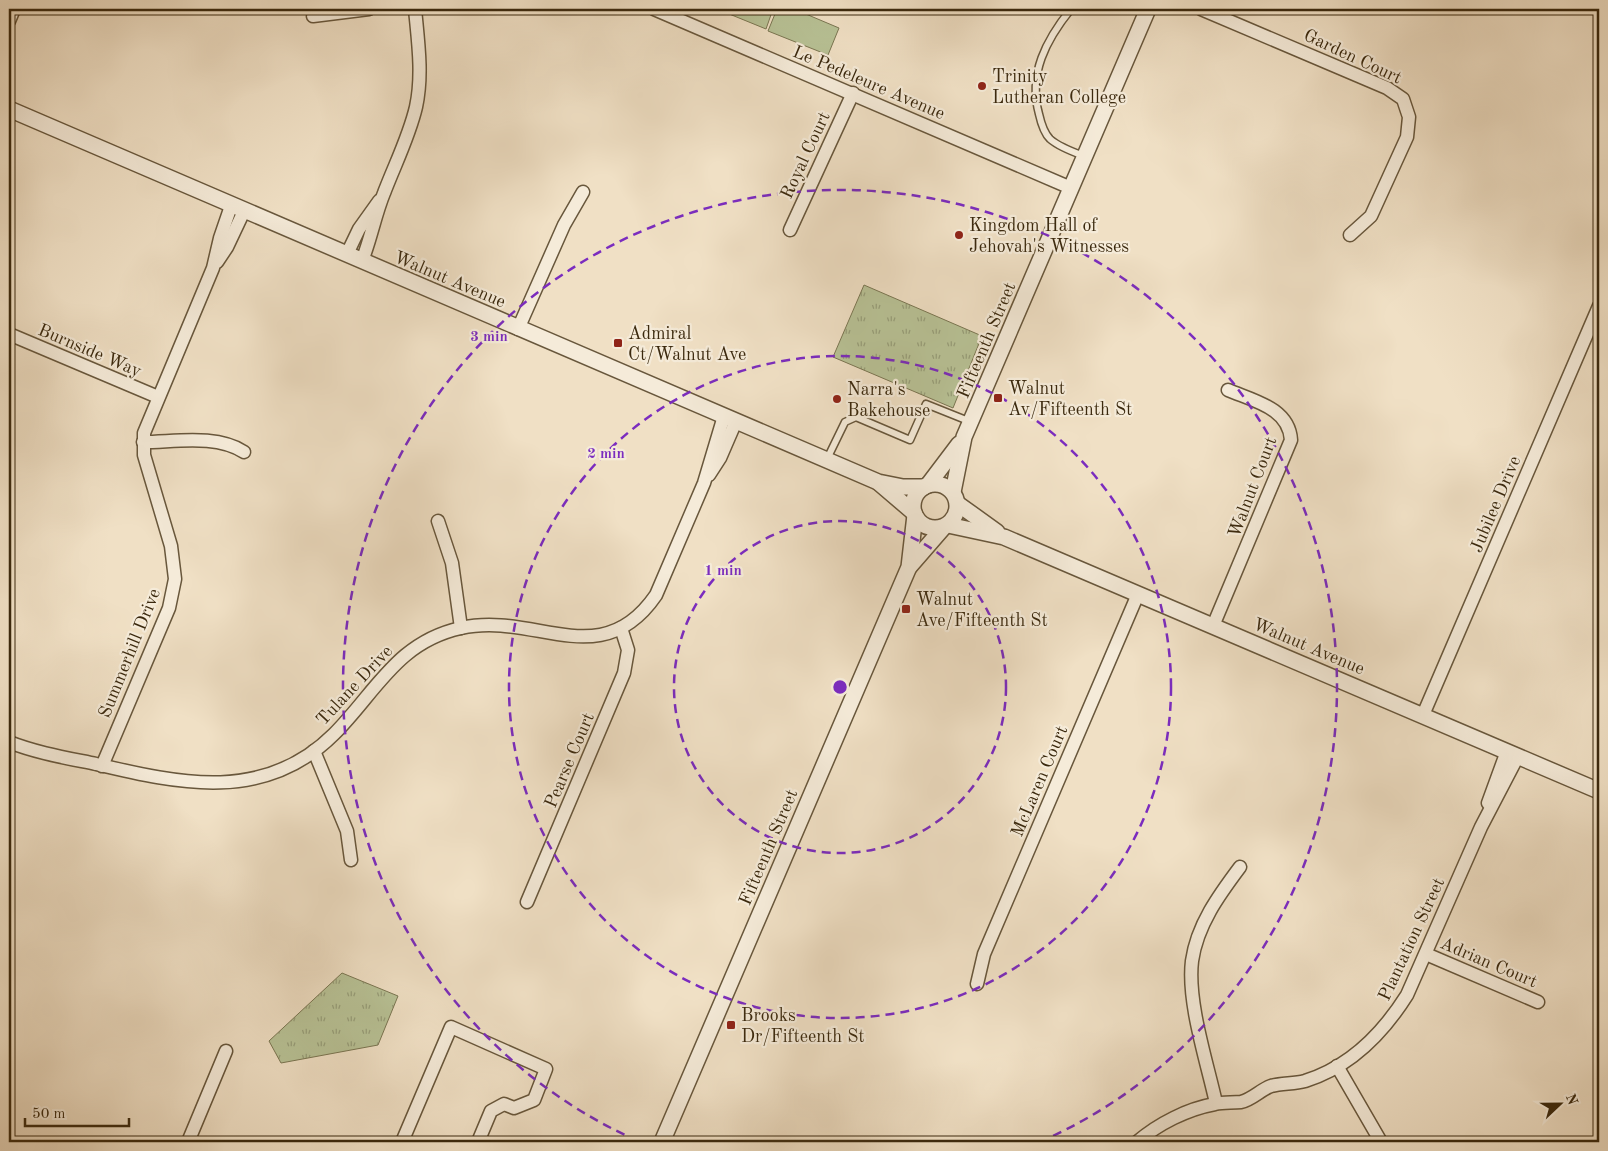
<svg xmlns="http://www.w3.org/2000/svg" width="1608" height="1151" viewBox="0 0 1608 1151" font-family="'Old Standard TT',serif">
	<style>
		.grass { fill: url(#grass-tufts); stroke: #7a7652 }
		.pitch { fill: #b8c296; stroke: #7a7652 }
		.lines { fill: none; stroke-linecap: round; stroke-linejoin: round }
		.service-casing { stroke: #68573c; stroke-width: 9 }
		.minor-casing { stroke: #68573c; stroke-width: 15 }
		.tertiary-casing { stroke: #68573c; stroke-width: 18 }
		.service { stroke: #f5ebd9; stroke-width: 6 }
		.minor { stroke: #f5ebd9; stroke-width: 12 }
		.tertiary { stroke: #f5ebd9; stroke-width: 15 }
		.ring { fill: none; stroke: #7b2cbf; stroke-width: 2.5; stroke-dasharray: 9 6 }
		.poi-dot { fill: #8f2418; stroke: #f5ebd9; stroke-width: 2 }
		.labels { text-anchor: middle; stroke-width: 4.5; stroke-linejoin: round; paint-order: stroke }
		.street-label { font-size: 18px; fill: #3b290e; stroke: #f5ebd9 }
		.poi-label { font-size: 18px; fill: #3b290e; stroke: #f5ebd9; text-anchor: start }
		.centre { fill: #7b2cbf; stroke: #f5ebd9; stroke-width: 2.5 }
		.ring-label { font-size: 15px; text-anchor: middle; font-weight: bold; fill: #7b2cbf; stroke: #f5ebd9; stroke-width: 4.5; stroke-linejoin: round; paint-order: stroke }
	</style>
	<defs>
		<pattern id="grass-tufts" width="24" height="20" patternUnits="userSpaceOnUse" patternTransform="scale(1.25)"><rect width="24" height="20" fill="#b8c296"/><path d="M3 7l-1-3M5 7V3M7 7l1-3M15 17l-1-3M17 17v-4M19 17l1-3" fill="none" stroke="#979e79"/></pattern>
	</defs>
	<rect width="100%" height="100%" fill="#f0e0c5"/>
	<filter id="stains"><feTurbulence type="fractalNoise" baseFrequency=".004" numOctaves="4"/><feColorMatrix values="0 0 0 0 .2 0 0 0 0 .09 0 0 0 0 .02 0 0 0 .5 -.17"/></filter>
	<radialGradient id="worn" r=".72"><stop offset=".6" stop-color="#630" stop-opacity="0"/><stop offset="1" stop-color="#630" stop-opacity=".3"/></radialGradient>
	<g class="grass">
		<path d="M864,285L982,336L953,408L833,357Z"/>
		<path d="M342,973L398,996L378,1045L281,1063L269,1041Z"/>
	</g>
	<g class="pitch">
		<path d="M717,9H773L766,29Z"/>
		<path d="M777,9H794L839,28L828,55L768,31Z"/>
	</g>
	<g class="lines">
		<defs>
			<g id="service">
				<path d="M1071,9C1046,40 1028,74 1039,114C1041,123 1044,133 1050,139C1059,147 1073,152 1084,156"/>
				<path d="M827,459L845,422L856,417L910,440L926,404L971,422"/>
			</g>
			<g id="minor">
				<path d="M654,9L1071,188"/>
				<path d="M1201,9L1387,88L1403,99L1409,117L1407,137L1371,216L1350,235"/>
				<path d="M313,16L369,9"/>
				<path d="M9,21L14,9"/>
				<path d="M790,230L853,93"/>
				<path d="M347,254L359,229L379,201"/>
				<path d="M362,261C371,238 375,215 384,193C395,164 409,137 416,107C423,75 418,41 415,9"/>
				<path d="M217,262L227,247L244,211"/>
				<path d="M518,329L564,225L583,192"/>
				<path d="M9,334L158,397"/>
				<path d="M143,442C175,442 216,434 244,452"/>
				<path d="M709,475L720,458L736,421"/>
				<path d="M438,521L452,563L461,628"/>
				<path d="M1213,626L1291,440C1289,408 1254,401 1228,390"/>
				<path d="M1423,715L1599,306"/>
				<path d="M9,742C37,753 67,758 96,764C180,784 265,803 334,734C376,692 397,642 461,628C535,611 601,675 656,595L704,483L724,416"/>
				<path d="M314,751L347,831L351,860"/>
				<path d="M102,766L169,608L175,579L171,546L144,455V433L213,268L220,238L231,206"/>
				<path d="M1488,803L1507,751"/>
				<path d="M527,902L624,673L628,650L621,628"/>
				<path d="M1426,954L1538,1002"/>
				<path d="M977,984L984,954L1138,594"/>
				<path d="M1337,1066L1381,1142"/>
				<path d="M1216,1103C1207,1062 1187,1002 1192,961C1197,925 1219,895 1240,867"/>
				<path d="M188,1142L226,1051"/>
				<path d="M402,1142L451,1027L546,1069L534,1100L514,1108L504,1104L491,1111L478,1142"/>
				<path d="M1137,1142C1158,1124 1187,1109 1215,1104C1223,1102 1232,1103 1241,1102C1253,1099 1260,1090 1271,1086C1282,1083 1294,1084 1305,1081C1350,1067 1383,1033 1407,995L1481,827L1518,756"/>
			</g>
			<g id="tertiary">
				<path d="M9,109L878,482L903,487H924"/>
				<path d="M879,483L913,512"/>
				<circle cx="935" cy="506" r="22"/>
				<path d="M928,485L959,444"/>
				<path d="M953,492L964,437L1148,9"/>
				<path d="M958,504L997,532"/>
				<path d="M948,525L1004,537L1599,791"/>
				<path d="M910,566L943,528"/>
				<path d="M662,1142L909,567L915,515"/>
			</g>
		</defs>
		<use href="#service" class="service-casing"/>
		<use href="#minor" class="minor-casing"/>
		<use href="#tertiary" class="tertiary-casing"/>
		<use href="#service" class="service"/>
		<use href="#minor" class="minor"/>
		<use href="#tertiary" class="tertiary"/>
	</g>
	<g class="ring">
		<circle cx="840" cy="687" r="166"/>
		<circle cx="840" cy="687" r="331"/>
		<path d="M638 1141A497 497 0 1 1 1042 1141"/>
	</g>
	<g class="poi-dot">
		<circle cx="982" cy="86" r="5"/>
		<circle cx="959" cy="235" r="5"/>
		<rect x="613" y="338" width="10" height="10" rx="2.5"/>
		<rect x="993" y="393" width="10" height="10" rx="2.5"/>
		<circle cx="837" cy="399" r="5"/>
		<rect x="901" y="604" width="10" height="10" rx="2.5"/>
		<rect x="726" y="1020" width="10" height="10" rx="2.5"/>
	</g>
	<g class="labels">
		<g class="street-label">
			<text transform="translate(1353 56) rotate(25)" y="6">Garden Court</text>
			<text transform="translate(869 82) rotate(23)" y="6">Le Pedeleure Avenue</text>
			<text transform="translate(805 155) rotate(-65)" y="6">Royal Court</text>
			<text transform="translate(450 279) rotate(23)" y="6">Walnut Avenue</text>
			<text transform="translate(986 340) rotate(-67)" y="6">Fifteenth Street</text>
			<text transform="translate(90 350) rotate(23)" y="6">Burnside Way</text>
			<text transform="translate(1252 487) rotate(-69)" y="6">Walnut Court</text>
			<text transform="translate(1495 504) rotate(-67)" y="6">Jubilee Drive</text>
			<text transform="translate(1309 646) rotate(23)" y="6">Walnut Avenue</text>
			<text transform="translate(129 653) rotate(-68)" y="6">Summerhill Drive</text>
			<text transform="translate(354 685) rotate(-47)" y="6">Tulane Drive</text>
			<text transform="translate(569 760) rotate(-67)" y="6">Pearse Court</text>
			<text transform="translate(1039 781) rotate(-67)" y="6">McLaren Court</text>
			<text transform="translate(768 847) rotate(-67)" y="6">Fifteenth Street</text>
			<text transform="translate(1411 939) rotate(-65)" y="6">Plantation Street</text>
			<text transform="translate(1489 962) rotate(23)" y="6">Adrian Court</text>
		</g>
		<g class="poi-label">
			<text x="992" y="82">Trinity<tspan x="992" dy="21">Lutheran College</tspan></text>
			<text x="969" y="231">Kingdom Hall of<tspan x="969" dy="21">Jehovah's Witnesses</tspan></text>
			<text x="628" y="339">Admiral<tspan x="628" dy="21">Ct/Walnut Ave</tspan></text>
			<text x="1008" y="394">Walnut<tspan x="1008" dy="21">Av/Fifteenth St</tspan></text>
			<text x="847" y="395">Narra's<tspan x="847" dy="21">Bakehouse</tspan></text>
			<text x="916" y="605">Walnut<tspan x="916" dy="21">Ave/Fifteenth St</tspan></text>
			<text x="741" y="1021">Brooks<tspan x="741" dy="21">Dr/Fifteenth St</tspan></text>
		</g>
	</g>
	<circle cx="840" cy="687" r="8" class="centre"/>
	<g class="ring-label">
		<text x="489" y="341">3 min</text>
		<text x="606" y="458">2 min</text>
		<text x="723" y="575">1 min</text>
	</g>
	<rect width="1608" height="1151" fill="none" stroke="#f0e0c5" stroke-width="30"/>
	<rect x="10" y="10" width="1588" height="1131" fill="none" stroke="#3b290e" stroke-width="2.5"/>
	<rect x="15" y="15" width="1578" height="1121" fill="none" stroke="#3b290e"/>
	<g transform="translate(1560 1104) rotate(68)" stroke="#f5ebd9" stroke-width="4" paint-order="stroke">
	<path d="M0-4L9 19L0 12L-9 19Z" fill="#3b290e"/>
	<text y="-8" font-size="14" font-weight="bold" text-anchor="middle" fill="#3b290e">N</text>
	</g>
	<path d="M25 1118v8h104v-8" fill="none" stroke="#3b290e" stroke-width="2.5"/>
	<text x="32" y="1118" font-size="15" fill="#3b290e" stroke="#f5ebd9" stroke-width="4" paint-order="stroke">50 m</text>
	<rect width="100%" height="100%" filter="url(#stains)"/>
	<rect width="100%" height="100%" fill="url(#worn)"/>
</svg>
